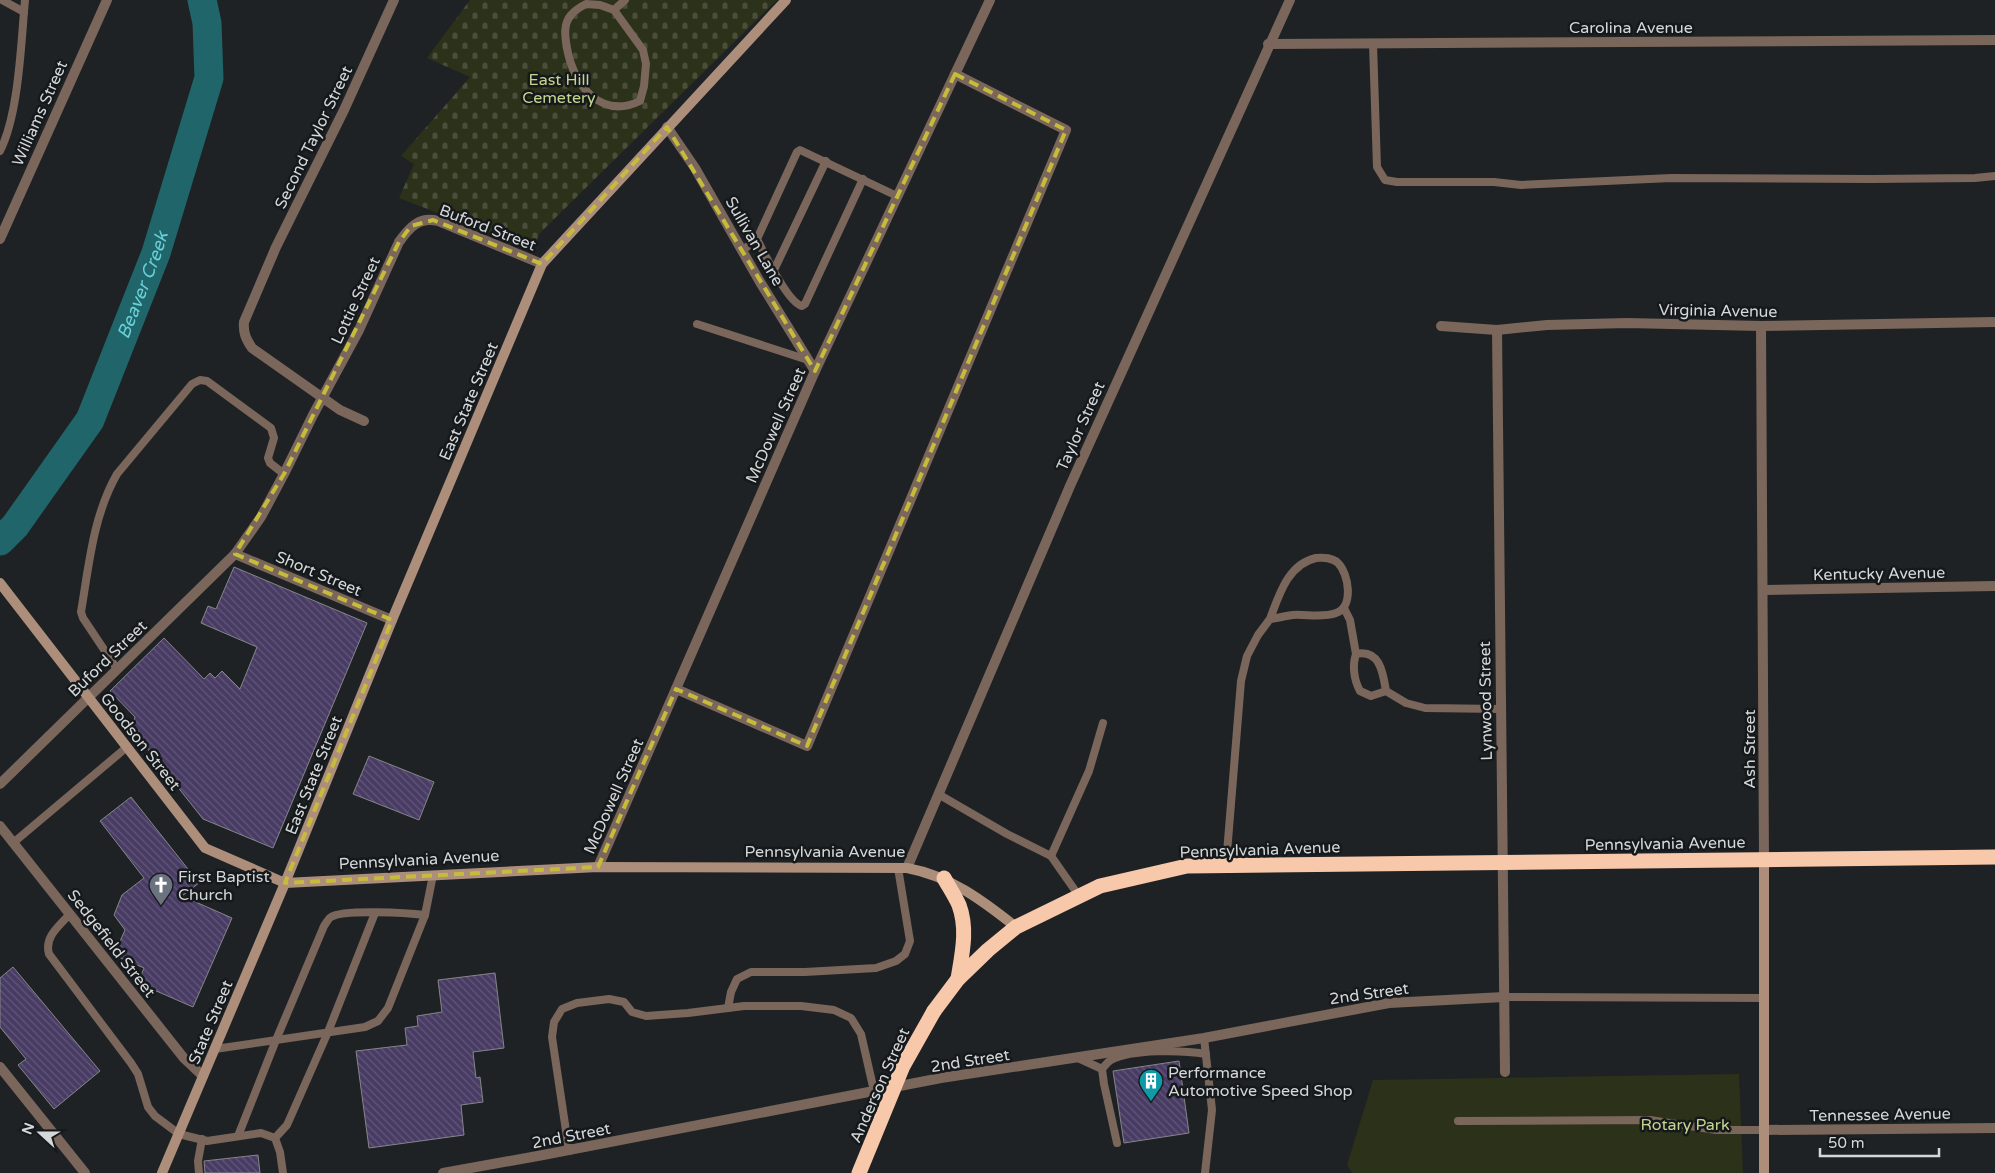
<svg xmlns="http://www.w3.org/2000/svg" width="1995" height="1173" viewBox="0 0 1995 1173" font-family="'Varela Round',sans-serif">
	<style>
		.cemetery { fill: url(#cemetery-stones) }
		.park { fill: #2c3119 }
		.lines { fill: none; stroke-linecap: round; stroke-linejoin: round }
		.river { stroke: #20656a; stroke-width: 29 }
		.building { fill: url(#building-back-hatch); stroke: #86858a }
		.lane { stroke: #7a665b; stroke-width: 8 }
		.street { stroke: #7a665b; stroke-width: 10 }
		.secondary { stroke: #ad8e7b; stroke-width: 10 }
		.highway { stroke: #f8c8ab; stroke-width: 15 }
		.highway-bridge { stroke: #f8c8ab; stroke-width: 15 }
		.marked { fill: none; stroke: #c6bc3c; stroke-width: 4; stroke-dasharray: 10 6; stroke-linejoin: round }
		.labels { text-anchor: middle; stroke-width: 5; stroke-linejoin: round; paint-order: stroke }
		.street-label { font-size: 16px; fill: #d5d8d9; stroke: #16191b }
		.park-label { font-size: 16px; fill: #c4d68c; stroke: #16191b }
		.poi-label { font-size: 16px; fill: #d5d8d9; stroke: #16191b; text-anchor: start }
		.water-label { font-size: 18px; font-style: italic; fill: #68d1d8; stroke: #16191b }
	</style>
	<defs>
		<pattern id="cemetery-stones" width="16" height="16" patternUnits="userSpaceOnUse" patternTransform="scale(1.25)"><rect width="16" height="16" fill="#2c3119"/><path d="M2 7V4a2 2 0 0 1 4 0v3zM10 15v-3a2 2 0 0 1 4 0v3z" fill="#4a4e3a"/></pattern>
		<pattern id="building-back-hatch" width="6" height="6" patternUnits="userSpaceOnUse" patternTransform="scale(1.25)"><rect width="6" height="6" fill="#483c64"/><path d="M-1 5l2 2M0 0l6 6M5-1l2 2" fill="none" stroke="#62577a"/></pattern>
	</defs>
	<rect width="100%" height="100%" fill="#1f2224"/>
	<path class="cemetery" d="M470,0H777L540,233L533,250L399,198L414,164L401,156L470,77L427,58Z"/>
	<path class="park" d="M1739,1074L1743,1173H1352L1347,1165L1373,1080Z"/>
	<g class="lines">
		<path class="river" id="s1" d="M0,541L15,526L90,420L156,253L209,78L207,23L202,0"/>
	</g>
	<g class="building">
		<path d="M234,567L367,623L273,848L203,819L131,728L135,717L110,691L164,638L204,679L210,673L215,678L222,671L240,689L257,647L201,623L208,606L216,609Z"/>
		<path d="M369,756L434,782L419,820L353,794Z"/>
		<path d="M131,797L199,883L182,896L232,918L193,1007L138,983L144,968L114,955L125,930L114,915L122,895L144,878L100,821Z"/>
		<path d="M13,967L100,1071L54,1109L18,1065L26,1059L0,1027V978Z"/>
		<path d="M495,973L504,1048L473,1052L476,1078L480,1077L483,1102L461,1105L464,1135L369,1148L356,1051L407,1045L405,1028L418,1026L417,1016L442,1012L438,980Z"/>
		<path d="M1179,1061L1189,1133L1124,1143L1113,1071Z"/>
		<path d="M258,1155L260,1173H205L204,1161Z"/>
	</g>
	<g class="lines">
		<g class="lane">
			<path d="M2,0L24,12"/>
			<path d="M586,4L600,5L614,10L643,50L646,64L644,86L640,101C600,120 573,84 567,48C565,37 563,24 571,15C575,10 580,7 586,4Z"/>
			<path d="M614,10L625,0"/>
			<path d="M1373,44L1377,167L1385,180L1397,182H1494L1521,185L1671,178L1872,179L1975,178L1995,176"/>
			<path d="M0,151C19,114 21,42 25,0"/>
			<path d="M757,239C764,253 788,303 802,306L805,304L863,179"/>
			<path d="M743,250L757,239L797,152L800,150L897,196"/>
			<path d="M774,270L826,161"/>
			<path d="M697,324L808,360"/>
			<path d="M1344,608L1350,620L1356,654"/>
			<path d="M117,669L83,618L81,612C89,565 93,516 117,474L192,384L200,380L207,381L271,428L274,438L268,458L270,463L284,474"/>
			<path d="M1386,691L1371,696L1360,691C1354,680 1352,666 1356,654C1380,649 1383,673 1386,691L1406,703L1425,708L1500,709"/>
			<path d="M938,794L1007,834L1051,856L1079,896"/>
			<path d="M13,843L127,747"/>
			<path d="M1051,856L1089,771L1103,723"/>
			<path d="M1226,865L1241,681L1247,656L1258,635L1270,619C1278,618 1285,616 1293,615C1306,614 1323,618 1336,613C1354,607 1349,574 1338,563C1333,558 1323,557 1316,558C1288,564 1279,595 1270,619"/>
			<path d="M70,914C59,926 44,937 49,954L131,1063L138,1074L148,1107L155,1116L179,1134L207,1141L261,1133L275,1138L280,1152L283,1173"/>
			<path d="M1504,997L1764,998"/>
			<path d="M728,1008L731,992L737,979L751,972H805L876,968L896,961L905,954L910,941L898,868"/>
			<path d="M1204,1038L1212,1110L1205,1173"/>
			<path d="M215,1049L365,1027L378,1021L388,1008L425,915L433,875"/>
			<path d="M1078,1058L1102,1069"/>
			<path d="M1458,1121L1650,1120L1716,1130H1764"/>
			<path d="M238,1136L276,1040L324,926C326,923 329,918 331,917C343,909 409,913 425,915"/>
			<path d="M275,1138L287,1125L328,1032L375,913"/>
			<path d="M1117,1143L1104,1084L1102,1069C1105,1066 1107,1062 1111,1060C1132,1049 1182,1050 1206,1054"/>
			<path d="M569,1151L552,1037L554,1022L562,1009L577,1003L609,999L624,1002L632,1012L646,1016L688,1013L744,1006H801L834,1010L851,1018L861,1034L874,1091"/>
			<path d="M199,1173L198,1161L202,1139"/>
		</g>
		<g class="street">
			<path d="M1268,44L1995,40"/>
			<path d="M667,127L695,168L760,282L815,371"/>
			<path d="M0,239L107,0"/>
			<path d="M1441,326L1497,330L1547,325L1627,323L1761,326L1995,322"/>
			<path d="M1761,326L1764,859"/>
			<path d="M1497,330L1505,1072"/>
			<path d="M364,421L340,410L252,348C246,339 243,333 244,322L276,247L344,110L394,0"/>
			<path d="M235,554L392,620"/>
			<path d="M1764,590L1995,586"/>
			<path d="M676,689L807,746L1066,130L955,74"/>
			<path d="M0,784L235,554L261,517L284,474L313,415L359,330L399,242C409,228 419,216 438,221L542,264"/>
			<path d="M0,826L183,1057L203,1076"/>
			<path d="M598,867L815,371L990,0"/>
			<path d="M907,868L1070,486L1290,0"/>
			<path d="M0,1067L85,1173"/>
			<path d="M1764,1130L1995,1128"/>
			<path d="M443,1173L543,1155L941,1078L1204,1038L1389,1003L1504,997"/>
		</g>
		<g class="secondary">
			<path d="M0,583L205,848L285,883L598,867L907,868C950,876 982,900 1016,927"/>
			<path d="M1764,859V1173"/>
			<path d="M162,1173L285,883L392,620L542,264L786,0"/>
		</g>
		<g class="highway">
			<path d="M944,878C949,887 955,896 959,905C968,929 962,954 958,979"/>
			<path d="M934,1011L958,979L988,950L1016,927L1100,886L1187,866L1995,857"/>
		</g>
		<path class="highway-bridge" d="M859,1173L903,1066L934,1011"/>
	</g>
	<path class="marked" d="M955,74L1066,130L807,746L676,689L598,867L285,883L392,620L235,554L284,474L399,242L411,226L433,220L542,264L667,127L815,371Z"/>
	<defs>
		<symbol id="church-pin" viewBox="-11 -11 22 30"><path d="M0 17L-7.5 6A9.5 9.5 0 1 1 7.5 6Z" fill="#6b7280" stroke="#16191b"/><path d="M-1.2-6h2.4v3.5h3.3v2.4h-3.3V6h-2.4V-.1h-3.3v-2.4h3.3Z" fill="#fff"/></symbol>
		<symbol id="building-pin" viewBox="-11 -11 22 30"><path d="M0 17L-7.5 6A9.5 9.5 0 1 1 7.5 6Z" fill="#0f9aa8" stroke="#16191b"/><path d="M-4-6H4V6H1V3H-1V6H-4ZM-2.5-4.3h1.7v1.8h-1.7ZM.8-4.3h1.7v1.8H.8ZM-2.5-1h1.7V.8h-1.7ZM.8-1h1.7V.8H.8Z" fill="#fff"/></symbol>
	</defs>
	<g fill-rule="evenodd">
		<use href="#church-pin" x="147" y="871" width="28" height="38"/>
		<use href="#building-pin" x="1137" y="1067" width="28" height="38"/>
	</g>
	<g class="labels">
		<g class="street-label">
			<text x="1631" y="33">Carolina Avenue</text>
			<text transform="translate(39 113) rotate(-66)" y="6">Williams Street</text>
			<text transform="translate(313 137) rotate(-64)" y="6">Second Taylor Street</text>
			<text transform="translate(488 227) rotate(21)" y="6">Buford Street</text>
			<text transform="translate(755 241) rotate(60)" y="6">Sullivan Lane</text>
			<text transform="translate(355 300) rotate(-65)" y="6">Lottie Street</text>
			<text transform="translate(1718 310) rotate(1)" y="6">Virginia Avenue</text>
			<text transform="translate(468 401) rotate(-67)" y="6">East State Street</text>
			<text transform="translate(775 425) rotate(-66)" y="6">McDowell Street</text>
			<text transform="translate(1080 426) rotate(-66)" y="6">Taylor Street</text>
			<text transform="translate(319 573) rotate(23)" y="6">Short Street</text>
			<text transform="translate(1879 573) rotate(-1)" y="6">Kentucky Avenue</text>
			<text transform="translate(107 658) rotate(-44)" y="6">Buford Street</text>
			<text transform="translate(1485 701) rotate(-91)" y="6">Lynwood Street</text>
			<text transform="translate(141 741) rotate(52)" y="6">Goodson Street</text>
			<text transform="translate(1749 749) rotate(-90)" y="6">Ash Street</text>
			<text transform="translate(313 775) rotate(-68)" y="6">East State Street</text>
			<text transform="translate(613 796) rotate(-66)" y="6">McDowell Street</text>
			<text transform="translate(1665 843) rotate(-1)" y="6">Pennsylvania Avenue</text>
			<text transform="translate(1260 849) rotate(-2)" y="6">Pennsylvania Avenue</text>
			<text x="825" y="857">Pennsylvania Avenue</text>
			<text transform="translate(419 859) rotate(-3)" y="6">Pennsylvania Avenue</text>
			<text transform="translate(112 943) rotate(52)" y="6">Sedgefield Street</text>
			<text transform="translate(1369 993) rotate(-8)" y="6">2nd Street</text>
			<text transform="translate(210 1022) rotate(-67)" y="6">State Street</text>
			<text transform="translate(970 1060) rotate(-9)" y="6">2nd Street</text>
			<text transform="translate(879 1085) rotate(-66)" y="6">Anderson Street</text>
			<text transform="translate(1880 1114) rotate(-1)" y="6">Tennessee Avenue</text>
			<text transform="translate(571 1135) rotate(-11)" y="6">2nd Street</text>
		</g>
		<g class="park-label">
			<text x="559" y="85">East Hill<tspan x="559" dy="18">Cemetery</tspan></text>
			<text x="1685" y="1130">Rotary Park</text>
		</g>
		<g class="poi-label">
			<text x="178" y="882">First Baptist<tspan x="178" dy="18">Church</tspan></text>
			<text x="1168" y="1078">Performance<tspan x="1168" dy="18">Automotive Speed Shop</tspan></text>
		</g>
		<g class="water-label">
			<text dy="6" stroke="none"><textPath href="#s1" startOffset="296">Beaver Creek</textPath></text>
		</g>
	</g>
	<g transform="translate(40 1133) rotate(291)" stroke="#16191b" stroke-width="4" paint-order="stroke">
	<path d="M0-4L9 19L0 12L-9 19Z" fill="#d5d8d9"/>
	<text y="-8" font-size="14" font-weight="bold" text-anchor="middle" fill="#d5d8d9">N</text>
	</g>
	<path d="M1820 1148v8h119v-8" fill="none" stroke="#d5d8d9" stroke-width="2.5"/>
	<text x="1828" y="1148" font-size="15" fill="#d5d8d9" stroke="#16191b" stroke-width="4" paint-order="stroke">50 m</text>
</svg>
